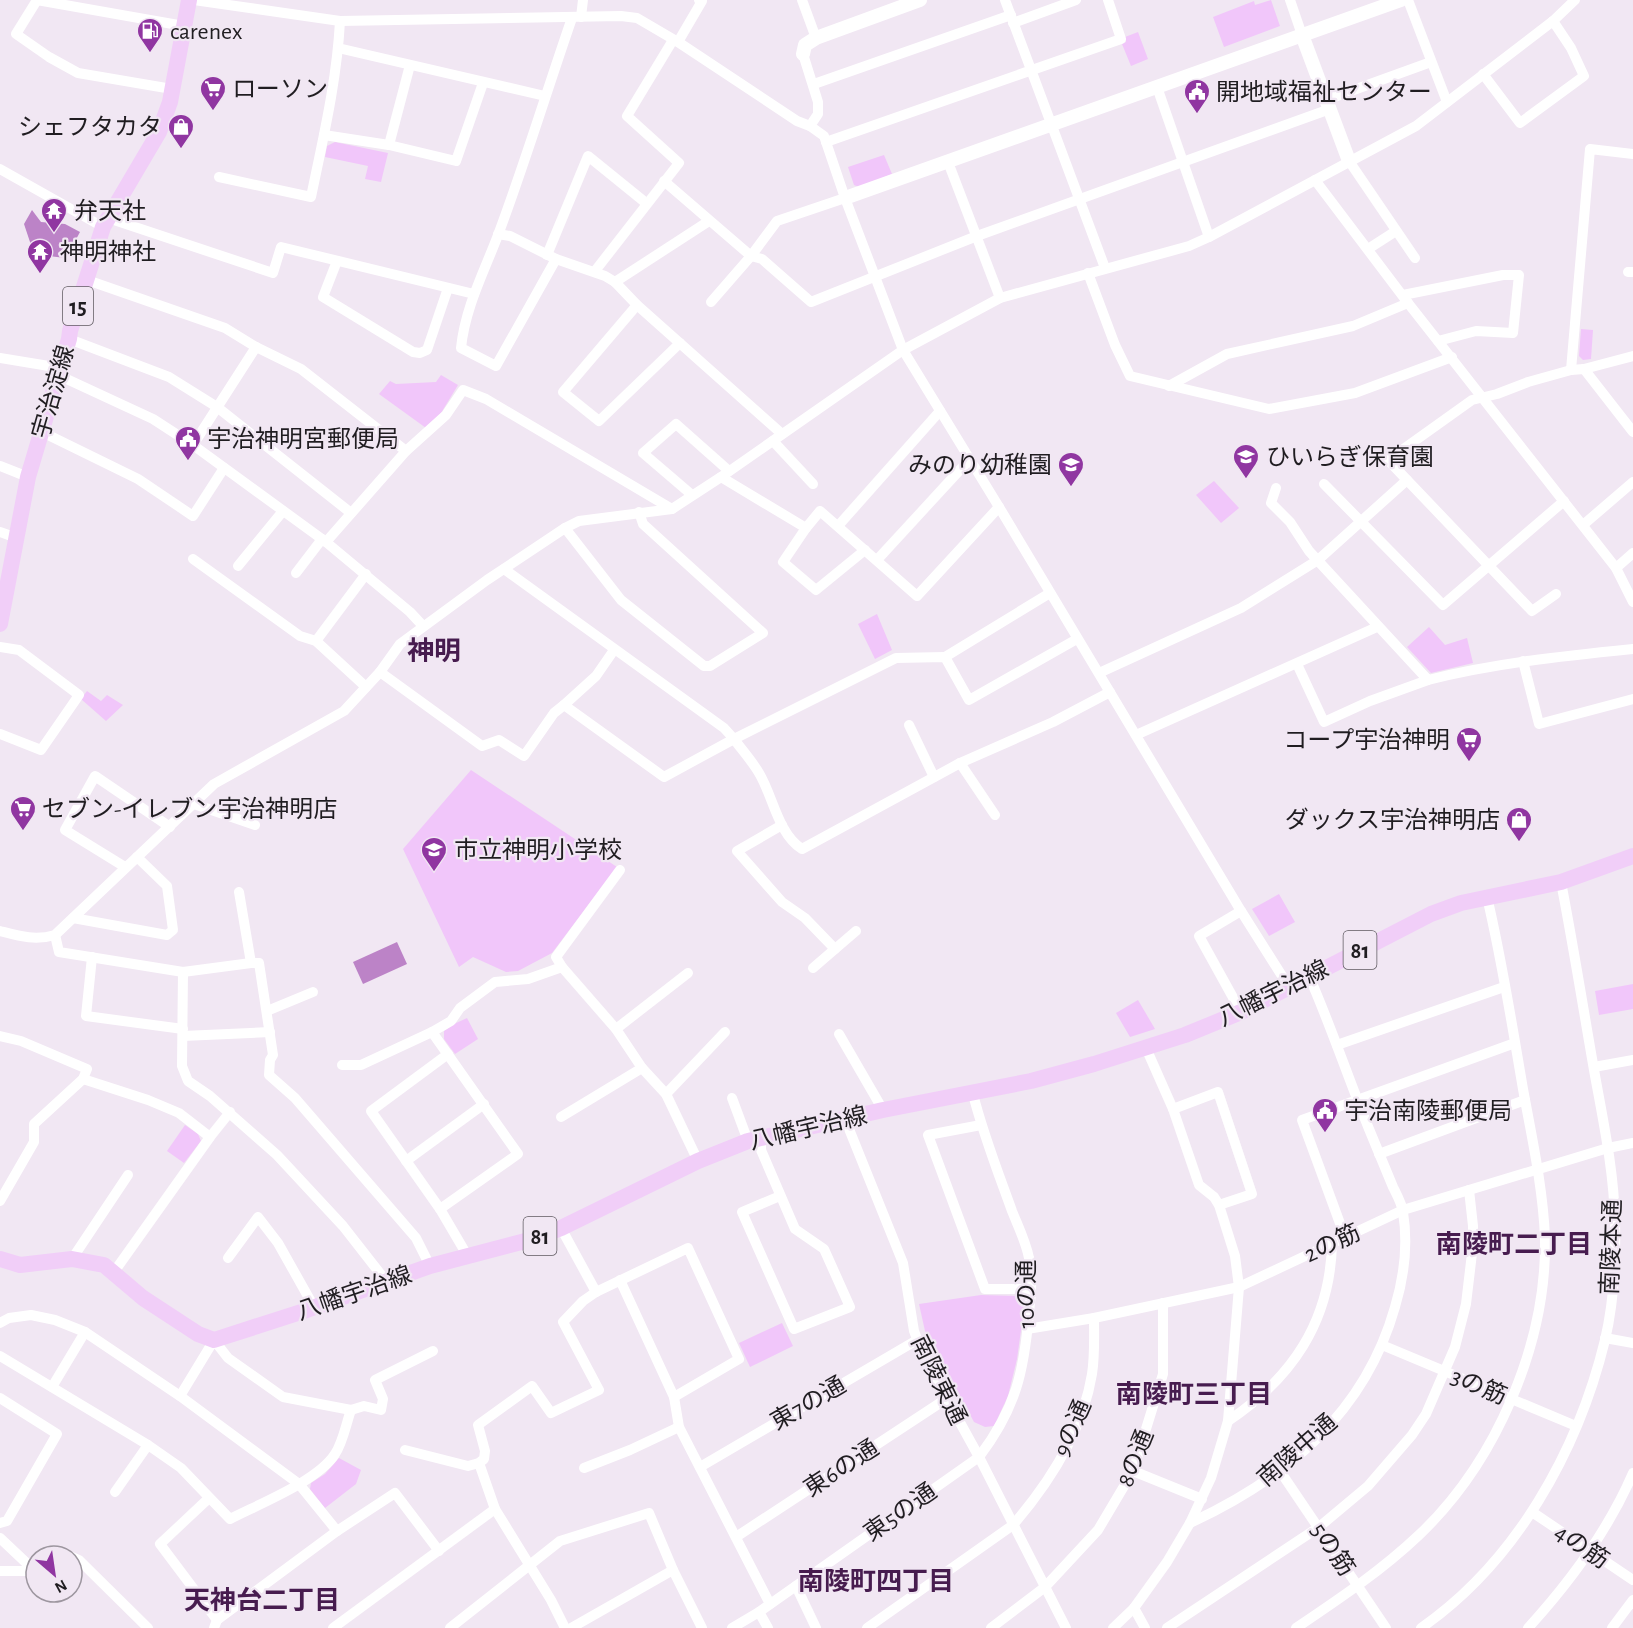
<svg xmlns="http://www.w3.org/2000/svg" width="1633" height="1628" viewBox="0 0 1633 1628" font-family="'Alegreya Sans','Noto Sans JP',sans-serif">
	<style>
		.green { fill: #f1c6fa }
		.water { fill: #bc83c7 }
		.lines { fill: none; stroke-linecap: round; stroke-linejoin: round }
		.minor { stroke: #fff; stroke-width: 10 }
		.tertiary { stroke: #fff; stroke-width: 14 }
		.primary { stroke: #f1cef8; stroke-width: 16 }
		.labels { text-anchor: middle; stroke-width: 4.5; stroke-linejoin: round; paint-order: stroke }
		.shield { fill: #f1e7f3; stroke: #5f5a60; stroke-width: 1.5 }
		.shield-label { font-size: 22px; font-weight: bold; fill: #201d21 }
		.poi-label { font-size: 24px; fill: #201d21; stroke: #f1e7f3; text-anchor: start }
		.street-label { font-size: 24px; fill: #201d21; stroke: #f1e7f3 }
		.neighbourhood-label { font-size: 26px; font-weight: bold; fill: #471c4f; stroke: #f1e7f3 }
		.quarter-label { font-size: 27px; font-weight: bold; fill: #471c4f; stroke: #f1e7f3 }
	</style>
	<rect width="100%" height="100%" fill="#f1e7f3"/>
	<g class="green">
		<path d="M1271,0L1280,26L1224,47L1213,17L1254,1L1255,5Z"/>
		<path d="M1138,32L1148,59L1131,66L1122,44L1126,42L1125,37Z"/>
		<path d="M335,142L388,153L381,182L365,179L368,166L325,157L327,146Z"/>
		<path d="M884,155L892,174L859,187L854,185L848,167Z"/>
		<path d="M1581,329L1593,330L1591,359L1583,360L1579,356Z"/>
		<path d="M441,375L458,385L441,413L426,428L379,394L390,381L396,384L436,382Z"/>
		<path d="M1214,481L1239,508L1221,523L1196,495Z"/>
		<path d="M877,614L892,650L875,659L858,624Z"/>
		<path d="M1429,627L1445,645L1467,638L1473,663L1431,673L1407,647Z"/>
		<path d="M87,691L101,701L107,695L123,705L106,721L81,699Z"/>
		<path d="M471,770L617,867L552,953L518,971L506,972L473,957L459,967L403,849Z"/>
		<path d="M1279,894L1295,922L1269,936L1252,909Z"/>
		<path d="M1633,984V1009L1599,1015L1595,991Z"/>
		<path d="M1138,1000L1155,1029L1130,1037L1116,1013Z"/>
		<path d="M467,1018L478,1039L455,1054L444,1039V1031L454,1024Z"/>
		<path d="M185,1125L198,1134L201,1141L184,1163L167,1151Z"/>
		<path d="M981,1295L1022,1296L1025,1302L1017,1359L1008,1396L994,1426L985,1427L974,1422L925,1331L919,1304Z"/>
		<path d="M782,1323L793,1346L750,1367L739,1343Z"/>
		<path d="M339,1458L361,1470L356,1484L325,1508L310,1489L311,1483L325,1474Z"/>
	</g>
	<g class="water">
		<path d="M32,210L41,222L65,224L80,232L66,258L48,256L31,245L24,224Z"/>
		<path d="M397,942L407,964L363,984L353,962Z"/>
	</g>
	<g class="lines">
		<g class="minor">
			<path d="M37,0L16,34L49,57L78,73L172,89"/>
			<path d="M37,0L184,26"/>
			<path d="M194,0L340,21L621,16L637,18L678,42L797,121L810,126"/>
			<path d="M802,0L816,38"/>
			<path d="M1005,0L1105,268"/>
			<path d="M1290,0L1302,35"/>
			<path d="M1408,0L1447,102"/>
			<path d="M581,17L583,0"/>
			<path d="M1013,23L1076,0"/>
			<path d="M678,42L702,1L699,0"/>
			<path d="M338,48L545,96"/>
			<path d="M803,54L818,102V114L810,126L824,136L845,198L903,350L999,507L1241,911L1289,987"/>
			<path d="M1483,74L1520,123L1584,76L1571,48L1553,21"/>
			<path d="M814,84L1011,15"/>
			<path d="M1157,87L1209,237"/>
			<path d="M1326,100L1431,62"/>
			<path d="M324,135L389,145L456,161L483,83"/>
			<path d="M826,142L1121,39L1108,0"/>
			<path d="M389,145L410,65"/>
			<path d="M1349,161L1415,258"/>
			<path d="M948,162L1000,298"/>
			<path d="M0,169L103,227"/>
			<path d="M219,177L311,197C323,139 337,80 340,21"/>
			<path d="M1315,180L1408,303L1616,568L1633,602"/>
			<path d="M664,181L751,256L762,259L811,302L977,236L1330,109"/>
			<path d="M108,218L273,273L281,247L474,294"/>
			<path d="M498,234L510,236L556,259L605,276L615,282L637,305L782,434"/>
			<path d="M1368,249L1396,231"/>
			<path d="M547,255L588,156L646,203"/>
			<path d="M556,259L496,366L461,348C465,308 484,272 498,235C525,163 547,90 572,18"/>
			<path d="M337,261L323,297L413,352L420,353L427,350L448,288"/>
			<path d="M595,271L679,163L627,116L673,40"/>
			<path d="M1628,272H1633"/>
			<path d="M1088,273L1115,345L1130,376L1269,409L1355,393L1452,357"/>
			<path d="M87,280L225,328L256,347L301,369L406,451"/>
			<path d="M615,282L709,221"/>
			<path d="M1403,295L1503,275H1519L1513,333L1476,331L1438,341"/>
			<path d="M711,302L751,256L777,221L845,198"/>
			<path d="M637,305L563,392L599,421L680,343"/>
			<path d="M69,339L169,377L217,407L351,513"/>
			<path d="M0,358L61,368"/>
			<path d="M1584,369L1633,432"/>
			<path d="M1571,370L1590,149L1633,154"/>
			<path d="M58,375L153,419L193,445L326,542L410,612L423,626"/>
			<path d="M1169,386L1227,354L1353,326L1408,303"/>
			<path d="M42,432L138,479L193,516L224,468"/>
			<path d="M773,441L813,484"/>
			<path d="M193,445L256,347"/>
			<path d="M0,466L28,477"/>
			<path d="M721,477L806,528L820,511L917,596L999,507"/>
			<path d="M1407,480L1532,611L1556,594"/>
			<path d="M1324,484L1443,605L1564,501"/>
			<path d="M1276,488L1271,503L1290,522L1309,551L1428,680C1495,663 1564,656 1633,649"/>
			<path d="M692,495L643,453L676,424L729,471"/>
			<path d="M1583,525L1633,482"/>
			<path d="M838,526L940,411"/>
			<path d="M565,528L621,600L704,666H710L763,633L643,524L639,512"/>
			<path d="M806,528L783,562L816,590L865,550"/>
			<path d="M0,532L17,538"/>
			<path d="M326,542L406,451L446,415L463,390L486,399L672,509"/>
			<path d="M193,559L300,636L316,641L366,687"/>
			<path d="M877,560L969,460"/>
			<path d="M238,566L283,511"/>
			<path d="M1616,568L1633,553"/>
			<path d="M504,569L724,728L734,739L896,658L945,657L969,700L1077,639"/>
			<path d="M296,573L322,539"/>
			<path d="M316,641L366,574"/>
			<path d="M0,647L19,650L79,695L41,750L0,734"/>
			<path d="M614,650L596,676L564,705L664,777L734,739C742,750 752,761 759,773C773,796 778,834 802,849L960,763L1053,722L1110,692"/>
			<path d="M945,657L1050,593"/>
			<path d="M1523,661L1539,724L1633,699"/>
			<path d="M1297,664L1324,722L1370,701L1428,680"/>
			<path d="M380,672L482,746L499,740L524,756L554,713L564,705"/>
			<path d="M1099,673L1241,608L1318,560L1407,480L1388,460L1472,400L1497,394L1528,382L1571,370L1584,369L1633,356"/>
			<path d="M909,725L934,777"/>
			<path d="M1136,735L1377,627"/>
			<path d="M960,763L995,815"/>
			<path d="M194,804L255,825"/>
			<path d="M782,825L737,851L782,902L805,918L835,949L813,968"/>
			<path d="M125,867L65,830L95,776L170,827"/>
			<path d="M620,870L556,957L562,967L616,1029L642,1068L666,1094L698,1161"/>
			<path d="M1241,911L1199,936L1241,1012"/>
			<path d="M73,918L167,935L173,930L167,886L137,857"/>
			<path d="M0,931C19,936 35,941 55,935L214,784L344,711L380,672L400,644L487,580L565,528L579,521L672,509L721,477L903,350L1000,298L1189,246L1209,237L1416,126L1553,21L1575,0"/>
			<path d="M55,935L59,952L183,972L251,963L239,892"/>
			<path d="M835,949L856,931"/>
			<path d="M92,957L86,1016L183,1029"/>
			<path d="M251,963H259L273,1055L270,1060L269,1075L295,1098L416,1238L430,1266"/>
			<path d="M183,972L182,1066L188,1081L210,1096L277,1155L343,1226L386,1281"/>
			<path d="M267,1011L313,992"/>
			<path d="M616,1029L688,973"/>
			<path d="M839,1034L883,1110"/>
			<path d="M0,1036L21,1041L87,1069L83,1079L34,1124V1142L0,1201"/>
			<path d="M183,1036L270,1032"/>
			<path d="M1337,1045L1504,987"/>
			<path d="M448,1054L371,1111L440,1209L467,1255"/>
			<path d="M342,1065H361L432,1032"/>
			<path d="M1594,1067L1633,1060"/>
			<path d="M83,1079L148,1100L179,1113L210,1137"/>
			<path d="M666,1094L725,1032"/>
			<path d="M732,1098L748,1141"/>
			<path d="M1173,1109L1218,1092L1252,1194L1219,1205"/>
			<path d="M561,1117L642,1068"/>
			<path d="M845,1119L903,1263L914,1331L924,1357L979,1457L1066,1628"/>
			<path d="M981,1125L928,1135L985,1289H1031"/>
			<path d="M761,1137V1150L795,1229L824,1249L850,1307L794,1329L742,1212L780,1196"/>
			<path d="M1379,1154L1525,1100"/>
			<path d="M406,1161L484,1104"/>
			<path d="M440,1209L518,1154L432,1032L451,1021L460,1008L495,982L528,979L562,967"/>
			<path d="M561,1228L596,1292"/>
			<path d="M1345,1237L1302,1120L1515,1043"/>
			<path d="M228,1258L258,1217L278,1243L314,1307"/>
			<path d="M72,1259L128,1175"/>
			<path d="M114,1272L210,1137L230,1112"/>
			<path d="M620,1280L674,1397L679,1427L770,1604"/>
			<path d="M0,1323L9,1318L31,1315L55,1320L85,1332L180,1396L299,1484L337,1531"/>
			<path d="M1027,1329L1094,1318L1239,1287L1403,1210L1608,1148L1633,1143"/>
			<path d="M1605,1338L1633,1343"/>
			<path d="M1382,1345L1576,1426"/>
			<path d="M0,1356L148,1445L181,1468L230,1519C259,1504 318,1481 335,1454C343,1442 346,1424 351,1410"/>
			<path d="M52,1387L85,1332"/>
			<path d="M180,1396L214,1340L228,1358L283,1397L351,1410L364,1406L381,1410L383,1399L375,1380L433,1351"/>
			<path d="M0,1398L57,1434L7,1521L0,1523"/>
			<path d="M1228,1421C1292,1378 1330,1322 1332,1244"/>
			<path d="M405,1450L468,1466L479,1463L484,1459L485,1451L478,1425L532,1386L551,1413L599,1390L563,1322L583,1301L596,1292L688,1248L739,1359L674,1397"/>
			<path d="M479,1463L495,1509L551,1600L565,1628"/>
			<path d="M700,1467L917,1340"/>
			<path d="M584,1468L630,1450L679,1427"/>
			<path d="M1133,1471L1202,1499"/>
			<path d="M1280,1471L1386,1628"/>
			<path d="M115,1492L148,1445"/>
			<path d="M208,1499L160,1544L217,1620"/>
			<path d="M1532,1512L1633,1580"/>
			<path d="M1190,1523C1287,1478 1365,1413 1395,1307C1404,1277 1408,1243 1403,1212C1402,1204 1397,1195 1393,1187C1385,1168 1377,1148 1369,1129C1348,1078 1331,1026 1309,976"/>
			<path d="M736,1537L946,1399"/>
			<path d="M0,1538L36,1572"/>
			<path d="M72,1557L79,1560L148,1628"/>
			<path d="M0,1571H34"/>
			<path d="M796,1586L816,1628"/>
			<path d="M1134,1608L1145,1628"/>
			<path d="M759,1612L768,1628"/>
			<path d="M214,1628L217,1620L337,1531L395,1493L439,1551"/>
			<path d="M333,1628L495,1509"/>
			<path d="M450,1628L560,1541L649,1513L673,1570L702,1628"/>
			<path d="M571,1628L673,1570"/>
			<path d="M732,1628L759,1612L979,1457C1016,1408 1024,1372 1029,1313C1031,1295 1033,1275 1029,1258C1026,1242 1018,1226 1012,1211C998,1172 983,1134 973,1094"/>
			<path d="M867,1628L1013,1525C1050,1482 1083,1430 1092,1374C1095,1355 1094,1336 1094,1318"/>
			<path d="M991,1628L1045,1587L1098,1530L1133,1471L1163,1374V1303"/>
			<path d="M1113,1628L1134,1608L1167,1562L1190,1523L1211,1478L1228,1421L1239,1287L1235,1256L1219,1205L1214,1197L1199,1185L1173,1109L1146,1048"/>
			<path d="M1167,1628L1319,1527L1368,1486L1412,1435L1426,1414L1455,1347L1466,1304L1473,1245V1226L1469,1190"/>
			<path d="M1296,1628C1339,1599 1381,1571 1419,1535C1496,1462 1547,1344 1545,1238C1543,1188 1532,1138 1523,1089C1512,1025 1502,960 1487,897"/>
			<path d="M1421,1628C1516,1562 1578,1451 1605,1340C1614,1302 1616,1261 1615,1222C1614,1171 1603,1120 1594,1070C1583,1007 1573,944 1561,882"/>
			<path d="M1528,1628C1570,1582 1608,1531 1633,1473"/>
			<path d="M1612,1628L1633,1600"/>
		</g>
		<g class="tertiary">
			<path d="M1302,35L1349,161"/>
			<path d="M803,54L805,45L816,38L920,0"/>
			<path d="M845,198L1401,0"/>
		</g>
		<g class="primary">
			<path d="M0,624L28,477L69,339L70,331L103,227L159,132L170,102L189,0"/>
			<path d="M0,1259L20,1265L72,1259L104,1265L143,1298L198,1334L214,1340L301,1312L430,1266L533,1239L561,1228L698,1161L748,1141L883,1110L1031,1081L1094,1064L1185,1035L1241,1012L1431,914L1461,903L1561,882L1633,856"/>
		</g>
	</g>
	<defs>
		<symbol id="fuel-pin" viewBox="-11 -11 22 30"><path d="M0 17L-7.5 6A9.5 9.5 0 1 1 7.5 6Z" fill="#9036a1" stroke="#f1e7f3"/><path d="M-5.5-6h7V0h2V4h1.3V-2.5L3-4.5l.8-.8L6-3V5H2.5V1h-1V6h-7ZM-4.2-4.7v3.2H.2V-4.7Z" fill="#fff"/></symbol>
		<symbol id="supermarket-pin" viewBox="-11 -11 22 30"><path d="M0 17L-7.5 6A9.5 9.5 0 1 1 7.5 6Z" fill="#9036a1" stroke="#f1e7f3"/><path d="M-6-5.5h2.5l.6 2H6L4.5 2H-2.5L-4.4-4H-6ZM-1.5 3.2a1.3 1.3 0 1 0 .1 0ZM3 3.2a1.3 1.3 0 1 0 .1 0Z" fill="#fff"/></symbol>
		<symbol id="civic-pin" viewBox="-11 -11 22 30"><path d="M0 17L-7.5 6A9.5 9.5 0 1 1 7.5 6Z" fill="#9036a1" stroke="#f1e7f3"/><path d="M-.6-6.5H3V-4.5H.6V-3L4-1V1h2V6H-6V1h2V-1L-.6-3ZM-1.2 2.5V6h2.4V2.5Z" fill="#fff"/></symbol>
		<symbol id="shop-pin" viewBox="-11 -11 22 30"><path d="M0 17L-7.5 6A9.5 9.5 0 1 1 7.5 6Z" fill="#9036a1" stroke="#f1e7f3"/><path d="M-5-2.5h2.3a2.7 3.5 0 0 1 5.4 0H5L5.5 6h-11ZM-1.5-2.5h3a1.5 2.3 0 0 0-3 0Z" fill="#fff"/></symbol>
		<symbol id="temple-pin" viewBox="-11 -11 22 30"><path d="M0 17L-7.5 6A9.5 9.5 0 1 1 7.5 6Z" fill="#9036a1" stroke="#f1e7f3"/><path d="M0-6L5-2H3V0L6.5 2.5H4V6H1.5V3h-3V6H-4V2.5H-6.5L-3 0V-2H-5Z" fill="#fff"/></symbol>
		<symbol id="school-pin" viewBox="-11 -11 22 30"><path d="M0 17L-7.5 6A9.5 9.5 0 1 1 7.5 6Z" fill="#9036a1" stroke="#f1e7f3"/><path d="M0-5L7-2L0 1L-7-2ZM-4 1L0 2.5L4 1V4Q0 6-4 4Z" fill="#fff"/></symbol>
	</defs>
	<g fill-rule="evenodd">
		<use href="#fuel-pin" x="135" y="16" width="30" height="40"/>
		<use href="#supermarket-pin" x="198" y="74" width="30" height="40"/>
		<use href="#civic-pin" x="1182" y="77" width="30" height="40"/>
		<use href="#shop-pin" x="166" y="112" width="30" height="40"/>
		<use href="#temple-pin" x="39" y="196" width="30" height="40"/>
		<use href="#temple-pin" x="25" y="237" width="30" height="40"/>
		<use href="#civic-pin" x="173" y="424" width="30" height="40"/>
		<use href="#school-pin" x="1231" y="442" width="30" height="40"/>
		<use href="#school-pin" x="1056" y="450" width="30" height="40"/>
		<use href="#supermarket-pin" x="1454" y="725" width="30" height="40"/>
		<use href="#supermarket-pin" x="8" y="794" width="30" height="40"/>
		<use href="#shop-pin" x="1504" y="805" width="30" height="40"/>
		<use href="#school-pin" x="419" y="835" width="30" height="40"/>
		<use href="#civic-pin" x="1310" y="1096" width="30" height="40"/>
	</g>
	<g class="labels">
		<g class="shield">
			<rect x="63" y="287" width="30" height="38" rx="4.5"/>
			<rect x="1343.5" y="931" width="33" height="38" rx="4.5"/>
			<rect x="523.5" y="1217" width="33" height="38" rx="4.5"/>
		</g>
		<g class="shield-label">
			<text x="78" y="314">15</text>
			<text x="1360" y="958">81</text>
			<text x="540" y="1244">81</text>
		</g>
		<g class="poi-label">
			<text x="170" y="39">carenex</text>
			<text x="232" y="97">ローソン</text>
			<text x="1216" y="100">開地域福祉センター</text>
			<text x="162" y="135" text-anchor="end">シェフタカタ</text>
			<text x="74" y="219">弁天社</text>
			<text x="60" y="260">神明神社</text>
			<text x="207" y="447">宇治神明宮郵便局</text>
			<text x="1266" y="465">ひいらぎ保育園</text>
			<text x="1052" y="473" text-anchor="end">みのり幼稚園</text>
			<text x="1450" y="748" text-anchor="end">コープ宇治神明</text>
			<text x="42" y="817">セブン-イレブン宇治神明店</text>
			<text x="1500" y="828" text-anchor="end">ダックス宇治神明店</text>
			<text x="454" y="858">市立神明小学校</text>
			<text x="1344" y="1119">宇治南陵郵便局</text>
		</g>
		<g class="street-label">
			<text transform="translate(53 392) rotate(-74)" y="8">宇治淀線</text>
			<text transform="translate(1273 993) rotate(-26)" y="8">八幡宇治線</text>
			<text transform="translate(808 1128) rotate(-13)" y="8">八幡宇治線</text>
			<text transform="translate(1332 1243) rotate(-25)" y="8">2の筋</text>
			<text transform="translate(1611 1247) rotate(-88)" y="8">南陵本通</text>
			<text transform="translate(354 1293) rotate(-19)" y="8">八幡宇治線</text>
			<text transform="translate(1026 1294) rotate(-90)" y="8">10の通</text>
			<text transform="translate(939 1380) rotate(64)" y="8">南陵東通</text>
			<text transform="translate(1479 1386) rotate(23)" y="8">3の筋</text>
			<text transform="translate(808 1403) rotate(-30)" y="8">東7の通</text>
			<text transform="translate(1072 1428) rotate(-66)" y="8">9の通</text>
			<text transform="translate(1297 1450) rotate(-41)" y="8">南陵中通</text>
			<text transform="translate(1135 1458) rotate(-68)" y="8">8の通</text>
			<text transform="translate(841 1468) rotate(-33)" y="8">東6の通</text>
			<text transform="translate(900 1512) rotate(-35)" y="8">東5の通</text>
			<text transform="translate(1582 1546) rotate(34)" y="8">4の筋</text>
			<text transform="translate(1333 1549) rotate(56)" y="8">5の筋</text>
		</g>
		<g class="neighbourhood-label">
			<text x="1514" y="1253">南陵町二丁目</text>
			<text x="1194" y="1403">南陵町三丁目</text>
			<text x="876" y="1590">南陵町四丁目</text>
			<text x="262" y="1609">天神台二丁目</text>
		</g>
		<g class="quarter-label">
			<text x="434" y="660">神明</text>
		</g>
	</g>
	<g transform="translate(54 1574) rotate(151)"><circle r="28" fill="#f1e7f3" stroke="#9d969f" stroke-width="1.5"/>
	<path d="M0-4.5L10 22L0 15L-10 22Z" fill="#9036a1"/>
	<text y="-9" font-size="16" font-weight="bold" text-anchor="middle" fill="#201d21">N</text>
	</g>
</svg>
